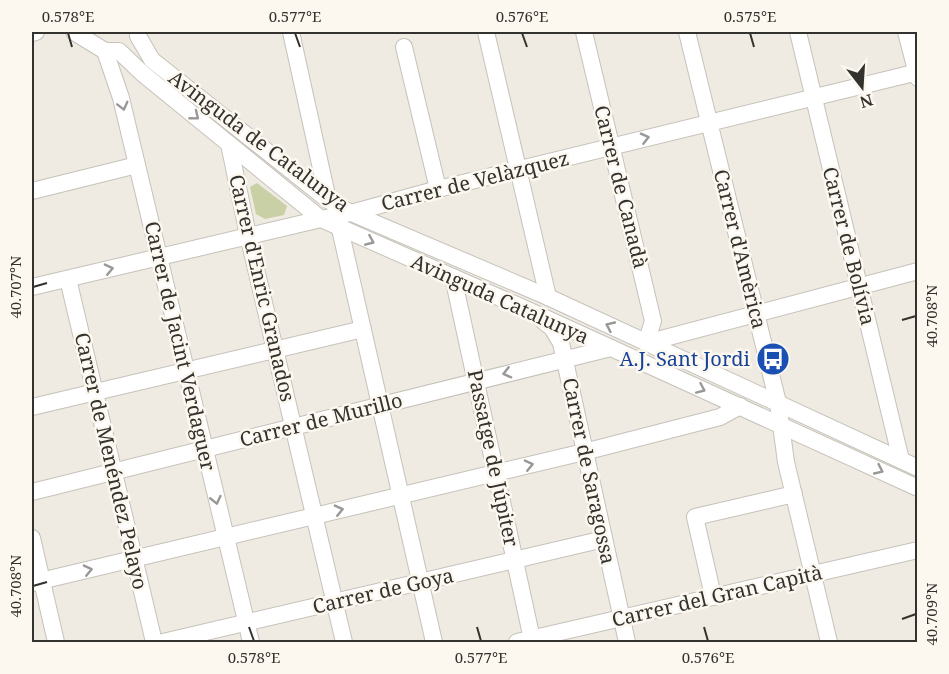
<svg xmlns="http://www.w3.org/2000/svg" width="949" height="674" viewBox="0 0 949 674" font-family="'Noto Serif',serif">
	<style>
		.green { fill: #c9d0a5 }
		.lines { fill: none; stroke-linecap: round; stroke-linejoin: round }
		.street-casing { stroke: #c6c2ba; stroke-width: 18 }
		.street { stroke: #fff; stroke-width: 16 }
		.oneway { stroke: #9a9897 }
		.ticks { fill: none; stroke: #34322f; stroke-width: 2 }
		.labels { text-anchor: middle; stroke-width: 5; stroke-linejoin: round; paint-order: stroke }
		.street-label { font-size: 20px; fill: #34322f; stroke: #fcf8f0 }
		.transit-label { font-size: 20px; fill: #164399; stroke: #fcf8f0; text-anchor: end }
		.neatline { fill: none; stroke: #34322f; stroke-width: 2 }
		.ticks-label { font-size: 15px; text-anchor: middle; fill: #34322f }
	</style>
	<rect width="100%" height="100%" fill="#efebe3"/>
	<path class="green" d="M257,183L287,206L284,215L265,219L256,214L250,187Z"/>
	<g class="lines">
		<defs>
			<g id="street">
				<path d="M74,32L105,51H116"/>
				<path d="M291,32L328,200"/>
				<path d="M486,32L548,297"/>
				<path d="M584,32L653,321L646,343"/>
				<path d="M687,32L778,403L786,462L829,642"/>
				<path d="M798,32L901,460"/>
				<path d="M906,32L918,78"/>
				<path d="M32,33L36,32"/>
				<path d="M138,36L152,60L328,200L349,212L548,297L918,468"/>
				<path d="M404,47L438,189"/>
				<path d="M105,51L121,98L251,642"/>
				<path d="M119,51L142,73L321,219L530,311L918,488"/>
				<path d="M229,144L248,235L344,642"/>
				<path d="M32,191L137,165"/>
				<path d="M340,229L434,642"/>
				<path d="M453,277L532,639"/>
				<path d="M68,279L154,642"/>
				<path d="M32,287L321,219L351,213L438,189L918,72"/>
				<path d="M543,321L552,328L561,343L627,642"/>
				<path d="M646,343L918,271"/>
				<path d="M32,407L363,329"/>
				<path d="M32,492L611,348"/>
				<path d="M32,538L56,642"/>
				<path d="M32,583L584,452L720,417L740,406"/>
				<path d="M713,596L695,517L794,494"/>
				<path d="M163,642L604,539"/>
				<path d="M517,642L918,550"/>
			</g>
		</defs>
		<use href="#street" class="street-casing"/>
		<use href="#street" class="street"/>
	</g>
	<defs><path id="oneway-chevron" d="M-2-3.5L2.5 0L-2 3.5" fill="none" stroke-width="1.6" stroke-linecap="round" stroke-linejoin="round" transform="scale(1.5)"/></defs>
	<g class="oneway">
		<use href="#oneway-chevron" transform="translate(123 106) rotate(76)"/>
		<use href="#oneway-chevron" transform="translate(195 116) rotate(39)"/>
		<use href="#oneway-chevron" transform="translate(645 138) rotate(-14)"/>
		<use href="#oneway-chevron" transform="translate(370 241) rotate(23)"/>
		<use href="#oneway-chevron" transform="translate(109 269) rotate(-13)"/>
		<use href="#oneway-chevron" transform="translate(610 326) rotate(-155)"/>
		<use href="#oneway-chevron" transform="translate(507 373) rotate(166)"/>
		<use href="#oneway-chevron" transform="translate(701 389) rotate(24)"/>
		<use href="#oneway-chevron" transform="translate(529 465) rotate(-13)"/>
		<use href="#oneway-chevron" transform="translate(879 470) rotate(25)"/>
		<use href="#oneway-chevron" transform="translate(216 500) rotate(77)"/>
		<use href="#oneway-chevron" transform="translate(339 510) rotate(-13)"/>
		<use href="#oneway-chevron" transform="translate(88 570) rotate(-13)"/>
	</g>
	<path class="ticks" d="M68,33L72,47M295,33L300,47M522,33L527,47M750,33L754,47M33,287L47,283M902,320L916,316M33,586L47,582M902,619L916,614M249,627L254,641M477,627L481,641M704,627L708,641"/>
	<defs>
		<symbol id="bus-disc" viewBox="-11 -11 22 22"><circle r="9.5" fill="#1a4fb4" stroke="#fcf8f0"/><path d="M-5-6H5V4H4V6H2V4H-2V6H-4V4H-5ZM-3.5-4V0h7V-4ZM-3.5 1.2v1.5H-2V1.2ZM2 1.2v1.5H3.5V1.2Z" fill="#fff"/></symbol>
	</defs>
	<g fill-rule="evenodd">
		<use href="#bus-disc" x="754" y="340" width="38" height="38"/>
	</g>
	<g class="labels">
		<g class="street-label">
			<text transform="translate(259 141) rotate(37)" y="7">Avinguda de Catalunya</text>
			<text transform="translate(475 181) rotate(-14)" y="7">Carrer de Velàzquez</text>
			<text transform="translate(621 187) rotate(76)" y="7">Carrer de Canadà</text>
			<text transform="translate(849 246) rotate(76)" y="7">Carrer de Bolívia</text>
			<text transform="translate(740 249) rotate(76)" y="7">Carrer d'Amèrica</text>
			<text transform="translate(262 288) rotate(77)" y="7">Carrer d'Enric Granados</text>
			<text transform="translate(500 299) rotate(24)" y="7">Avinguda Catalunya</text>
			<text transform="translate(180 346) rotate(77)" y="7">Carrer de Jacint Verdaguer</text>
			<text transform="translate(321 420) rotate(-14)" y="7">Carrer de Murillo</text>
			<text transform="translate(493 458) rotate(78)" y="7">Passatge de Júpiter</text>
			<text transform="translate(111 461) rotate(77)" y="7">Carrer de Menéndez Pelayo</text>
			<text transform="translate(589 471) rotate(78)" y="7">Carrer de Saragossa</text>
			<text transform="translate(383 591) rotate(-13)" y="7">Carrer de Goya</text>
			<text transform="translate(717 596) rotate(-13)" y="7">Carrer del Gran Capità</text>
		</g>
		<g class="transit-label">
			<text x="750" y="366">A.J. Sant Jordi</text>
		</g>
	</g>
	<rect width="949" height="674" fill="none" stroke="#fcf8f0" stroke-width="66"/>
	<g transform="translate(862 87) rotate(163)" stroke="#fcf8f0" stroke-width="4.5" paint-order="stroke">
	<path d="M0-4.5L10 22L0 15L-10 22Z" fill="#34322f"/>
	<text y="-9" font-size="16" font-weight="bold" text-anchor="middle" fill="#34322f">N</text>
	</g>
	<rect x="33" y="33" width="883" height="608" class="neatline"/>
	<g class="ticks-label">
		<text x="68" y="22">0.578°E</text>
		<text x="295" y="22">0.577°E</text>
		<text x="522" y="22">0.576°E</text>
		<text x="750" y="22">0.575°E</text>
		<text transform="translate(16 287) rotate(-90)" y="5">40.707°N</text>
		<text transform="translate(932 316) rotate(-90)" y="5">40.708°N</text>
		<text transform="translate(16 586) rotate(-90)" y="5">40.708°N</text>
		<text transform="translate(932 614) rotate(-90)" y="5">40.709°N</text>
		<text x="254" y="663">0.578°E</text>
		<text x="481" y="663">0.577°E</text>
		<text x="708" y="663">0.576°E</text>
	</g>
</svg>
